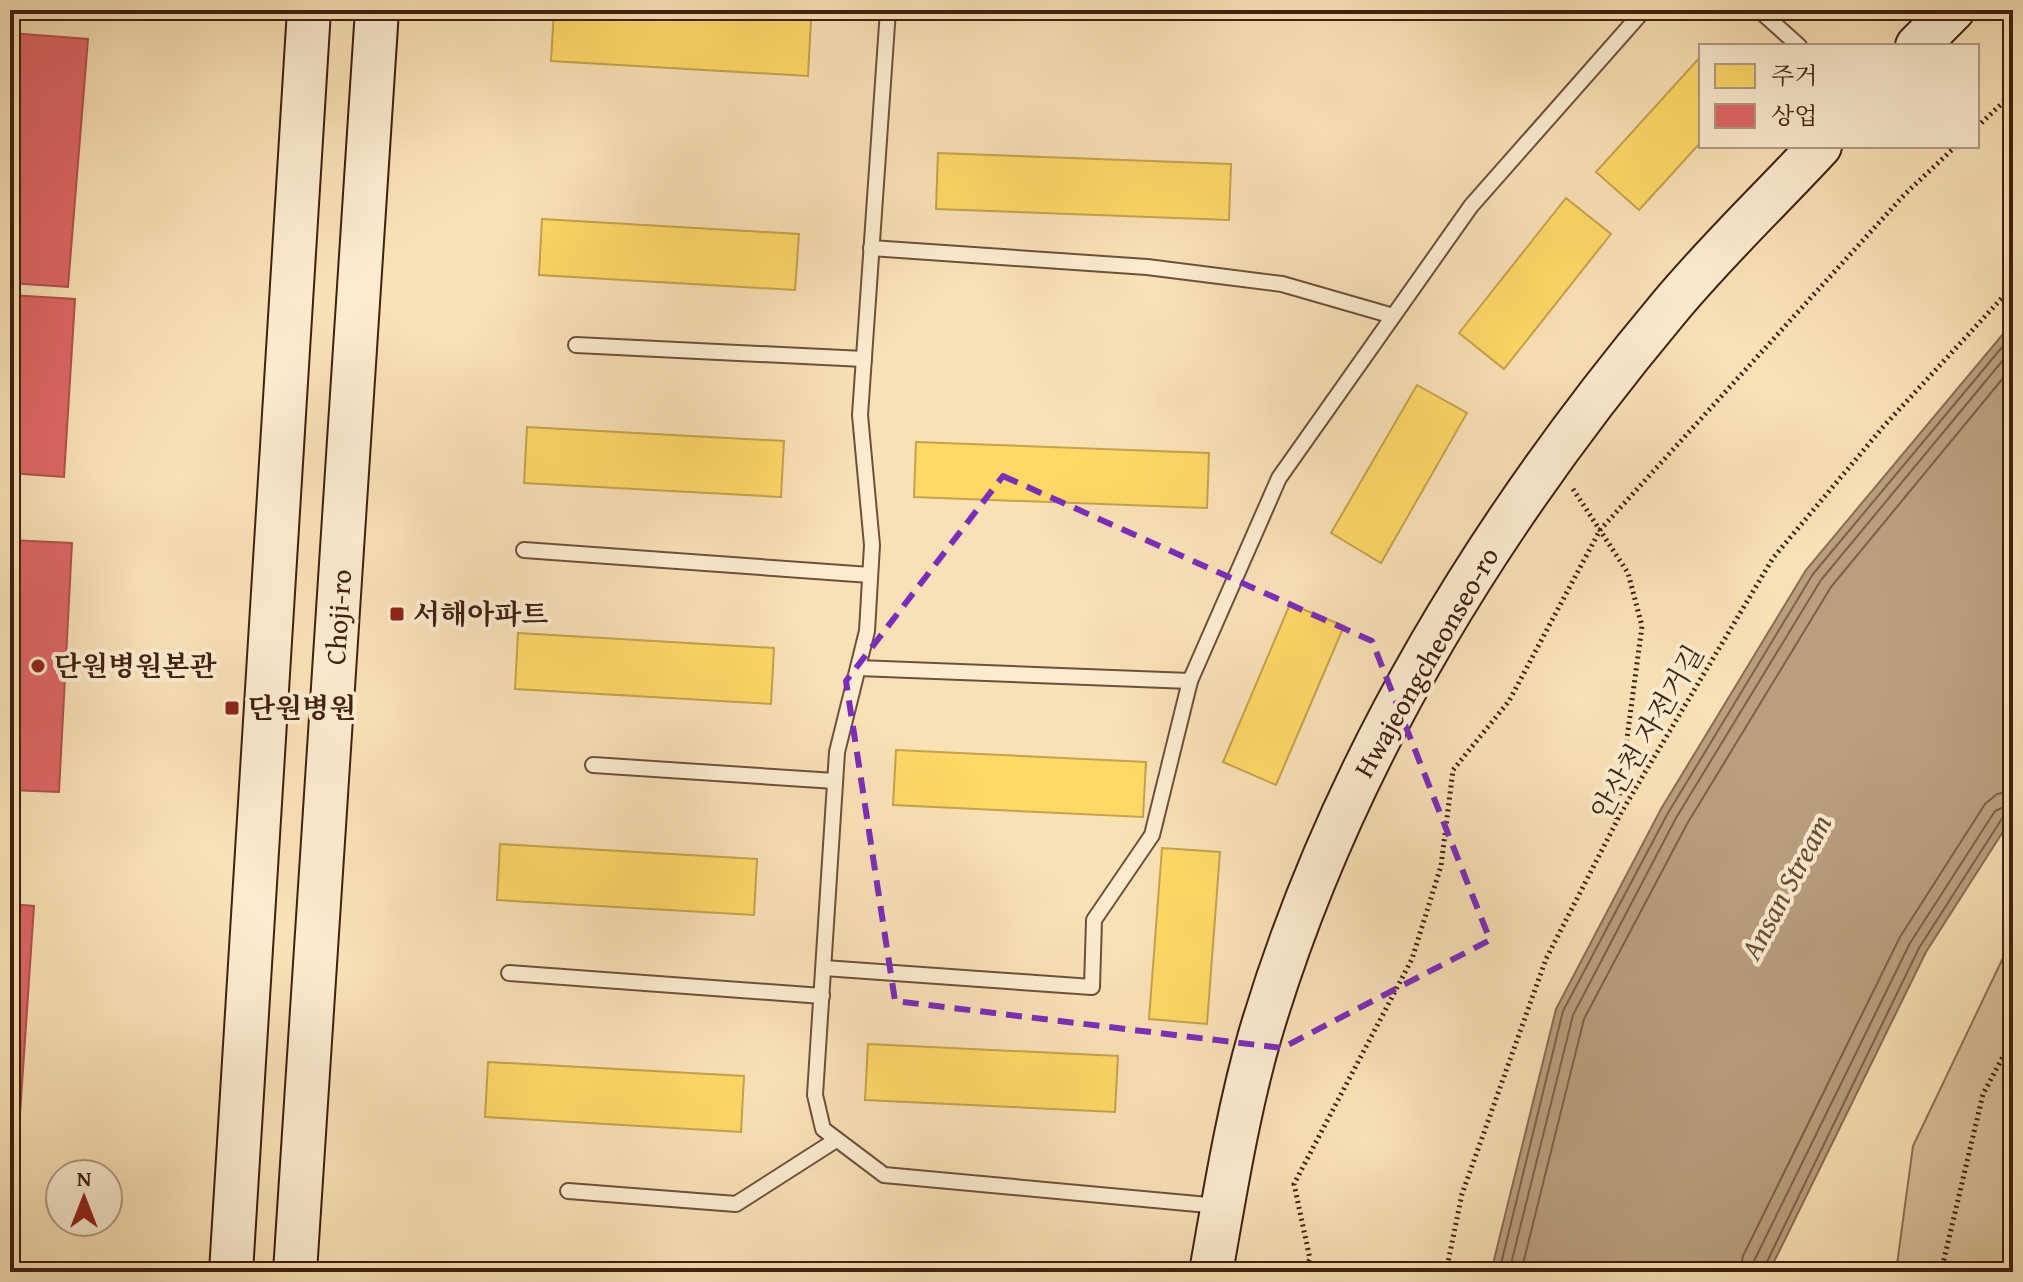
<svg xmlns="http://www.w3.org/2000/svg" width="2023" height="1282" viewBox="0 0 2023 1282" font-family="'Gentium Book Plus','Noto Serif KR',serif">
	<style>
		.green { fill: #dac09a; stroke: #8d7056; stroke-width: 2 }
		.water { fill: #ba9f7e; stroke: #896c52; stroke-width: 2 }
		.homes { fill: #ffd966; stroke: #c6a24c; stroke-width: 2 }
		.shops { fill: #e06666; stroke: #b0514c; stroke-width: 2 }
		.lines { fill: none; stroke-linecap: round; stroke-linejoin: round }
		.shore { stroke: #7d6048; stroke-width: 2 }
		.lane-casing { stroke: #6e503a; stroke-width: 18 }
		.secondary-casing { stroke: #402011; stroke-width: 46 }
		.path { stroke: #402011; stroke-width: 5; stroke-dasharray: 2 4; stroke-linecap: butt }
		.lane { stroke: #fbecd0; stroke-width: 14 }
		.secondary { stroke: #fbecd0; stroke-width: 42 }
		.marked { fill: none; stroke: #7b2cbf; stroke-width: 6; stroke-dasharray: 16 10; stroke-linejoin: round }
		.poi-dot { fill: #8f2418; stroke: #fbecd0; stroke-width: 3 }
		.labels { text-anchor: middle; stroke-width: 8; stroke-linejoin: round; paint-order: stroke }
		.poi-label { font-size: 28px; font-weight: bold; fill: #402011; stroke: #fbecd0; text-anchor: start }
		.street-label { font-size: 28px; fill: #402011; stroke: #fbecd0 }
		.water-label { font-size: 30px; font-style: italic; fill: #6b4c37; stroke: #fbecd0 }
	</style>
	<rect width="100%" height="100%" fill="#f9e1b6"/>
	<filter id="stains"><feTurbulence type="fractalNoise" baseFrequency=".0025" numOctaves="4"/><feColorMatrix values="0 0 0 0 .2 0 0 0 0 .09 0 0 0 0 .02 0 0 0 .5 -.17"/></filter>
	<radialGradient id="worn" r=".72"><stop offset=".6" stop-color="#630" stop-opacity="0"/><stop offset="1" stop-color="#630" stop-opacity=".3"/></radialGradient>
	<path class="green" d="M2013,937V1272H1896L1913,1146Z"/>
	<path class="water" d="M2013,322V816L1926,952L1769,1272H1491L1556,1009L1661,809L1806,570Z"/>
	<g class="homes">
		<path d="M554,10H634L811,20L808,76L551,61Z"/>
		<path d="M1701,56V142L1639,210L1596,172Z"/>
		<path d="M938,153L1231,164L1229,220L936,209Z"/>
		<path d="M1566,198L1611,234L1504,369L1459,333Z"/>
		<path d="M542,219L799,234L795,290L539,275Z"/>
		<path d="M1417,385L1467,413L1381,563L1331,533Z"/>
		<path d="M527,427L784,441L781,497L524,483Z"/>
		<path d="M916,442L1209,453L1207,508L914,497Z"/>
		<path d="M1290,604L1344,626L1276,785L1223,762Z"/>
		<path d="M518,633L774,648L771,704L515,689Z"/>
		<path d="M896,750L1146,762L1143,817L893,805Z"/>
		<path d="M500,844L757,859L754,915L497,900Z"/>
		<path d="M1162,848L1220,852L1207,1024L1149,1019Z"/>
		<path d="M868,1044L1118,1056L1115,1112L865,1100Z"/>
		<path d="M488,1062L744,1076L741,1132L485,1117Z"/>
	</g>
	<g class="shops">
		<path d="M10,33L88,39L68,287L10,283Z"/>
		<path d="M10,295L75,299L64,477L10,473L13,332H10Z"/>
		<path d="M10,540L72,543L59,792L10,790Z"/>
		<path d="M10,904L34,906L14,1203L10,1202Z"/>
	</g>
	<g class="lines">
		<g class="shore">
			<path d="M1499,1272L1563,1011L1668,813L1813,574L2013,334"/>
			<path d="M1509,1272L1573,1015L1676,818L1821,580L2013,348"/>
			<path d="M1521,1272L1584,1019L1687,824L1831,587L2013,366"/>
			<path d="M1740,1272L1743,1256L1900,937L1985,804L1997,794L2013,791"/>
			<path d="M1752,1272L1754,1261L1910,943L1995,811L2013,803"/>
			<path d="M1762,1272L1919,948L2003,817L2013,813"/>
		</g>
		<defs>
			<g id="lane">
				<path d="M888,10L860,415L872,545L867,631L837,752L815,1095L823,1129L884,1175L1219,1206"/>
				<path d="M1759,10L1799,46"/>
				<path d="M871,248L1147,267L1282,284L1393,316"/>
				<path d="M576,345L864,359"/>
				<path d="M524,550L870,575"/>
				<path d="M858,668L1190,681L1279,478L1471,206L1644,10"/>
				<path d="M593,765L835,781"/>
				<path d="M824,968L1092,987L1094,920L1152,835L1190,681"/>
				<path d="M509,973L822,996"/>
				<path d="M568,1191L736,1204L836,1140"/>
			</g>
			<g id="secondary">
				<path d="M1917,46L1953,10"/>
				<path d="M231,1272L309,10"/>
				<path d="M295,1272L377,10"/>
				<path d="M1211,1272C1225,1193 1238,1111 1260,1035C1340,765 1489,523 1668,309C1715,252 1770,200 1820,146"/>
			</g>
		</defs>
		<use href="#lane" class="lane-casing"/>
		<use href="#secondary" class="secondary-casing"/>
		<g class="path">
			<path d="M1977,127L2013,93"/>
			<path d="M1573,489L1628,573L1642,626L1616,820"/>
			<path d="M1303,1272L1310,1259L1294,1184L1412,959L1441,866L1453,770L1509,701L1600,530L1905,194L1956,146"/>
			<path d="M1446,1272L1462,1194L1546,959L1622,811L1773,558L1883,427L2013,286"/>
			<path d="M1941,1272L1983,1094L2013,1038"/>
		</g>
		<use href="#lane" class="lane"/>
		<use href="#secondary" class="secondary"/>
	</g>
	<path class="marked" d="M1003,476L1372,641L1490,940L1282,1048L895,1001L846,681Z"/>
	<g class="poi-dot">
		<rect x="389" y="606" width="16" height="16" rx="4"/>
		<circle cx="38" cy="666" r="8"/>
		<rect x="224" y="700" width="16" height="16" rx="4"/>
	</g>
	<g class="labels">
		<g class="poi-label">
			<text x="413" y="624">서해아파트</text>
			<text x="54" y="676">단원병원본관</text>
			<text x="248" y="718">단원병원</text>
		</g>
		<g class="street-label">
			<text transform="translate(338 617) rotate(-86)" y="10">Choji-ro</text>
			<text transform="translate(1426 662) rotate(-60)" y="10">Hwajeongcheonseo-ro</text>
			<text transform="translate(1647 732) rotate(-60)" y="10">안산천 자전거길</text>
		</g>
		<g class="water-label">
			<text transform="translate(1786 887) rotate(-62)" y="10">Ansan Stream</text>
		</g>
	</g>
	<rect width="2023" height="1282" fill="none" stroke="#f9e1b6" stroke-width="40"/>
	<rect x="12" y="12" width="1999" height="1258" fill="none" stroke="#402011" stroke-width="4"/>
	<rect x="20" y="20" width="1983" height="1242" fill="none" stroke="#402011" stroke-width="2"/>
	<rect x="1699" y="44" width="280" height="104" fill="#fbecd0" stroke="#b09a84" stroke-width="2"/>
	<rect x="1715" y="64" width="40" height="24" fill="#ffd966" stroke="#b09a84" stroke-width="2"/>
	<text x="1771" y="84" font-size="24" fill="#402011">주거</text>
	<rect x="1715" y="104" width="40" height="24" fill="#e06666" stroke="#b09a84" stroke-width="2"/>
	<text x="1771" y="124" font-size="24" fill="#402011">상업</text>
	<g transform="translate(84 1198)"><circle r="38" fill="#fbecd0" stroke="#b09a84" stroke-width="2"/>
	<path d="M0-6L14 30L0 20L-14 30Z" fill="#8f2418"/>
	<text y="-12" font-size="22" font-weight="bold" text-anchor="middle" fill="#402011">N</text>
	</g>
	<rect width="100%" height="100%" filter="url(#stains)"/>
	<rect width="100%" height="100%" fill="url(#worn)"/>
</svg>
